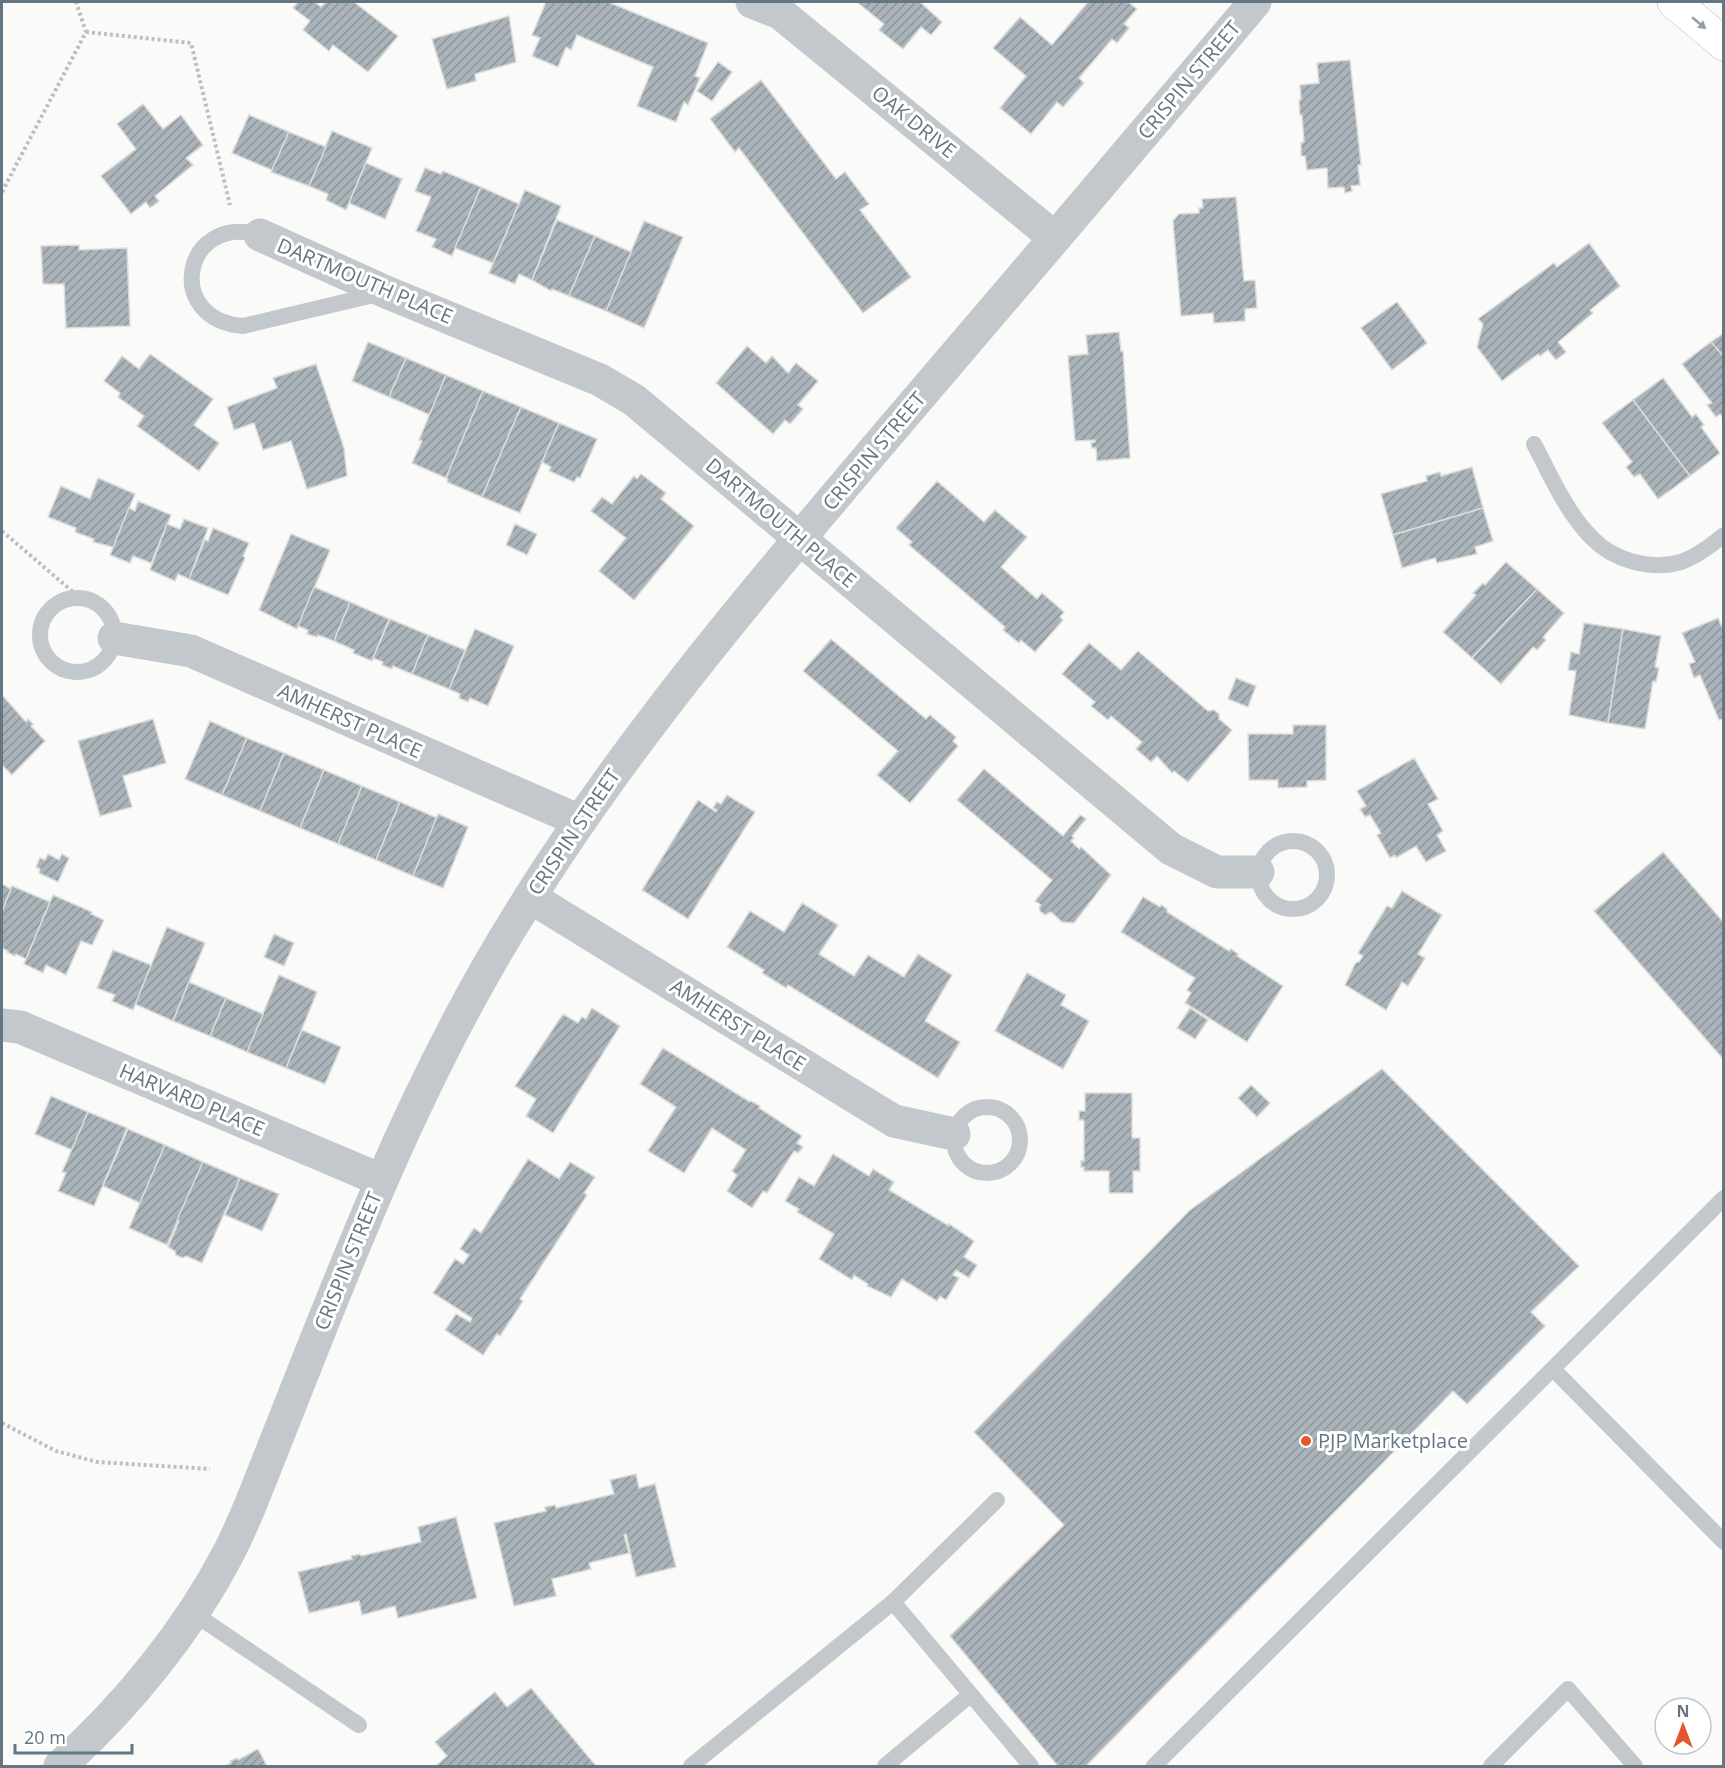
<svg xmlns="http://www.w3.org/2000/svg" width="1725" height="1768" viewBox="0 0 1725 1768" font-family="'Open Sans',sans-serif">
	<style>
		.building { fill: url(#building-hatch); stroke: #dcdcda; stroke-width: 1.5 }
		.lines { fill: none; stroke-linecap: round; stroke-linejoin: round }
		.secondary-casing { stroke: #b3babf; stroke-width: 34 }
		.path { stroke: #bbbfc2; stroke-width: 4; stroke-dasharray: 3 3; stroke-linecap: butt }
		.service { stroke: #c3c8cc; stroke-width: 16 }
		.minor { stroke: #c3c8cc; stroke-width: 33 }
		.secondary { stroke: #fff; stroke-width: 33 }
		.oneway { fill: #939fa8 }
		.poi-dot { fill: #e4572e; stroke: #fff; stroke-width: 2 }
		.labels { text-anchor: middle; stroke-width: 6; stroke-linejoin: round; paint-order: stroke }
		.street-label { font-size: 20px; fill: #657683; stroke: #fff }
		.poi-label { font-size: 20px; fill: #657683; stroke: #fff; text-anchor: start }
	</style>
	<defs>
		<pattern id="building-hatch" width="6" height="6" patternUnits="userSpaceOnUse" patternTransform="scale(1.5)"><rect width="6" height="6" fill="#aab3b9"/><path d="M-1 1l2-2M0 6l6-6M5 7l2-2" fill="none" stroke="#8e969c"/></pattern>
	</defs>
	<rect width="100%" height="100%" fill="#fafaf8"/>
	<g class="building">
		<path d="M298,2H315L321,7L326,2H354L398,36L368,72L333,45L329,51L303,30L310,21L293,8Z"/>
		<path d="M546,2H608L708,43L695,76L700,78L688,105L684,102L676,122L637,106L653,67L577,35L571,50L566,47L558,67L532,56L540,38L532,35Z"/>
		<path d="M857,2H920L942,22L931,35L921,27L903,49L879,30L884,24Z"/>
		<path d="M1088,2H1128L1137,9L1124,24L1129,28L1117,43L1112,39L1079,78L1084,83L1063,107L1057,102L1031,134L1000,108L1026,76L993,48L1020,17L1052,45Z"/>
		<path d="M509,16L516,62L475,74L476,81L447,89L432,39Z"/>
		<path d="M1350,60L1361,165H1358L1360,185L1351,186L1352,191L1345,193L1344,187L1328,188L1327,168L1307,170L1305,156H1301V143L1304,142L1302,115H1300L1299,100H1301L1300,85L1319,83L1317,63Z"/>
		<path d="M718,62L732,72L712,101L697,91Z"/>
		<path d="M761,80L836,179L845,172L869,204L860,210L911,277L863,313L739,148L735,152L710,119Z"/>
		<path d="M143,104L163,129L181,115L203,145L186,158L193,165L155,196L159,201L150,208L146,202L131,214L101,176L136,149L117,124Z"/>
		<path d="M249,115L289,132L272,170L232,153Z"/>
		<path d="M332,131L372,148L346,210L326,200L328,194L309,186Z"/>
		<path d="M289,132L326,147L309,186L271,172Z"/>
		<path d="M366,163L402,179L385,219L349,203Z"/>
		<path d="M425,168L441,174L443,171L481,187L452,256L432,247L436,239L416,231L431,197L415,191Z"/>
		<path d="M481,187L519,204L493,263L455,248Z"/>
		<path d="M525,190L561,206L532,280L519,274L515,284L489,273Z"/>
		<path d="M1236,197L1244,281L1255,280L1257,308L1245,309V321L1214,323L1213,313L1181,316L1173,221L1179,214L1199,213V208H1203L1202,199Z"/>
		<path d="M557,220L595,236L569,296L552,289L551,291L532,280Z"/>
		<path d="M644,221L683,237L644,328L606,311Z"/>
		<path d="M595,236L631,252L606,311L569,296Z"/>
		<path d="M1589,243L1620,286L1590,310L1593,313L1558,342L1566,352L1556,360L1548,350L1540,356L1538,354L1502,381L1477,347L1483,324L1478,319L1554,263L1557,267Z"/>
		<path d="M79,245V250L127,248L130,326L66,328L64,284H43L41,246Z"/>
		<path d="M1397,302L1427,343L1392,370L1361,328Z"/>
		<path d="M1119,332L1121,351H1123L1130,458L1097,461L1096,448H1092L1091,443L1095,442V440L1075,441L1068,356L1088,354L1086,335Z"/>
		<path d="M1724,333V357L1711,342Z"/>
		<path d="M368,342L406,358L389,397L352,381Z"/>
		<path d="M1711,342L1724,357V419L1720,414L1716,417L1707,405L1712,403L1682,364Z"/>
		<path d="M747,346L766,363L772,356L788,373L796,363L818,381L798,405L803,409L790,424L785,420L773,434L716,383Z"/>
		<path d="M150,354L213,399L194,425L219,443L199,471L137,426L144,416L118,397L120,393L104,381L122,356L139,369Z"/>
		<path d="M406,358L446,375L430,415L389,397Z"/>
		<path d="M316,364L344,448L347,476L307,489L291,441L263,450L254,423L234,430L227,407L277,388L273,378Z"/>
		<path d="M446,375L483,391L446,478L412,463L422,441L419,440Z"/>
		<path d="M1663,378L1692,417L1696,414L1704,425L1701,427L1720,453L1690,476L1633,400Z"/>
		<path d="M483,391L521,407L482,497L447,482L448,479L446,478Z"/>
		<path d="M1633,400L1690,476L1658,499L1640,474L1634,477L1626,467L1632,462L1602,423Z"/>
		<path d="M521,407L559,423L520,513L482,497Z"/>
		<path d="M559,423L597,439L580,478L577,477L574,482L549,471L551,467L542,462Z"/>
		<path d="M1472,467L1483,508L1393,535L1381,494L1427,481L1426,476L1440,472L1441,476Z"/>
		<path d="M641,474L666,493L661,499L694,526L634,600L599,571L626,538L591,511L602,497L612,504L634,476L637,479Z"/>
		<path d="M98,478L135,494L113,547L93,542L94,539L75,532L76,528L48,517L61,486L90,499Z"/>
		<path d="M937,481L984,522L995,510L1027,537L1001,567L1037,599L1042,593L1064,612L1060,617L1063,620L1035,652L1021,640L1019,643L1003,630L1005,627L909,545L912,542L896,528Z"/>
		<path d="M138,501L171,515L151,563L133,556L130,563L110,555L129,508L135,511Z"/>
		<path d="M1483,508L1493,541L1475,547L1477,554L1437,563L1435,558L1402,568L1393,535Z"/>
		<path d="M184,519L208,528L189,579L178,574L175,581L150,570L167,524L180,529Z"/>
		<path d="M515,524L537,534L527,555L506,545Z"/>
		<path d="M213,528L249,543L243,556L245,558L228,595L189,579L205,540L208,541Z"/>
		<path d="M291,534L330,550L297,629L259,610Z"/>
		<path d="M1506,562L1537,589L1472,658L1443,632L1476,595L1473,593L1483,583L1485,585Z"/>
		<path d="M314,587L350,602L334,641L318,635L317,637L307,634L308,630L298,626Z"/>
		<path d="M1537,589L1564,613L1543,637L1546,640L1537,650L1533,647L1501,684L1472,658Z"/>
		<path d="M350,602L389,619L372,661L353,653L354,650L334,641Z"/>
		<path d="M1718,618L1724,632V718L1719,720L1700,675L1694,678L1689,664L1695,662L1682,633Z"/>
		<path d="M390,619L428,635L412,674L393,666L392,669L382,665L383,662L373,658Z"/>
		<path d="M1584,623L1623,629L1608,723L1569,715L1576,671L1568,670L1571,652L1579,654Z"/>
		<path d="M475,629L514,646L488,706L470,698L468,702L459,698L460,694L449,689Z"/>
		<path d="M1623,629L1661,636L1655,667L1659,668L1656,682L1653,681L1645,729L1608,723Z"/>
		<path d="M428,635L465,650L449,689L412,674Z"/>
		<path d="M831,639L926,719L930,715L956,737L953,741L958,746L910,803L877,775L898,751L803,671Z"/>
		<path d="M1089,643L1121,670L1138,651L1208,711L1214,710L1219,714V719L1232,730L1188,782L1174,771L1172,773L1157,756L1151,762L1136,749L1142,742L1111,716L1108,720L1091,706L1095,702L1062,674Z"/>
		<path d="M1236,678L1256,686L1248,707L1228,699Z"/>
		<path d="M2,695L26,722L28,719L33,724L31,726L45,741L12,775L2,765Z"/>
		<path d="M153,719L166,763L123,776L132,807L100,816L78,741Z"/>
		<path d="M210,721L247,738L222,795L185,779Z"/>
		<path d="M1293,725H1326V780L1307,781V787L1278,788V780H1249L1248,734H1293Z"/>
		<path d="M247,738L284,753L260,811L222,795Z"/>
		<path d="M284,753L324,770L300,828L260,811Z"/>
		<path d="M1414,758L1438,799L1428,804L1443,831L1437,835L1446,851L1426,862L1416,846L1396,858L1395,855L1390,858L1377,835L1381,833L1370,815L1365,817L1360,809L1366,806L1357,791Z"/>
		<path d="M984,769L1063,836L1080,815L1086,819L1072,836L1074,838L1071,841L1079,849L1081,847L1111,875L1074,923L1062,922L1051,912L1045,915L1040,911L1039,908L1041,905L1035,901L1052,880L957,800Z"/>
		<path d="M324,770L362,786L338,844L300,828Z"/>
		<path d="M362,786L400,802L376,860L338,844Z"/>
		<path d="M727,795L755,812L688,919L642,890L698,800L716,812L717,810L713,808L717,802L721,804Z"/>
		<path d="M400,802L437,818L413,876L376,860Z"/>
		<path d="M438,814L468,827L443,888L413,876Z"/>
		<path d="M1663,852L1724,923V1060L1594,911Z"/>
		<path d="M48,854L59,860L62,854L69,858L58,882L39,873L40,869L36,867L40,858L45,860Z"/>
		<path d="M2,884L11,889L2,912Z"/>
		<path d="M12,886L50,902L26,959L16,954L15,956L7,952L8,951L2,948V912Z"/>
		<path d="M1402,891L1442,915L1418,954L1425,958L1408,986L1402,982L1386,1010L1345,985L1355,964L1357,962H1359L1363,956L1358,953L1387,906L1392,908Z"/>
		<path d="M53,895L92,912L91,914L104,920L92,945L81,941L66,975L46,965L43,973L24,964Z"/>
		<path d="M1143,897L1160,907L1161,905L1167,909V912L1229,951L1231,949L1238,954L1237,956L1283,986L1247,1042L1185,1003L1191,993L1187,990L1195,978L1121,932Z"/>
		<path d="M802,903L838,925L819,954L854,976L868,955L904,977L918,954L952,975L925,1021L960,1042L938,1078L788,985L786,988L762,973L764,970L727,947L750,911L784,932Z"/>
		<path d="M167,927L205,943L173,1021L135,1004Z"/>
		<path d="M274,934L294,943L284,966L264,957Z"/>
		<path d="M113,950L151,965L133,1010L112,1001L115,995L97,988Z"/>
		<path d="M1027,973L1066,995L1061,1005L1089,1021L1063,1069L995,1031Z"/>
		<path d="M279,975L317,992L286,1068L247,1052Z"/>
		<path d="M189,982L226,998L210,1036L173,1021Z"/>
		<path d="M226,998L263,1014L247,1052L210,1036Z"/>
		<path d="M592,1008L620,1026L553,1133L526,1116L536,1099L515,1086L563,1014L578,1023L582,1017L586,1019Z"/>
		<path d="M1190,1008L1208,1020L1195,1039L1177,1028Z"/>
		<path d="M302,1030L341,1047L325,1084L286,1068Z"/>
		<path d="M663,1048L750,1102L751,1101L760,1106L759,1108L802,1136L797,1143L803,1147L798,1153L794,1151L767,1193L763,1191L752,1208L727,1191L737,1175L732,1171L746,1150L712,1128L684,1173L648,1151L676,1107L640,1084Z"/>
		<path d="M1382,1069L1579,1266L1531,1312L1545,1326L1467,1404L1453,1391L1086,1766H1058L950,1636L1064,1525L974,1432L1189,1211Z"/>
		<path d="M1251,1085L1270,1103L1257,1117L1238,1098Z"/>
		<path d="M1085,1093H1132V1138H1140V1171H1133V1193H1109V1171H1084V1167H1081V1161H1084V1120H1079V1111H1085Z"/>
		<path d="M51,1096L88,1112L72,1150L35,1134Z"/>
		<path d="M88,1112L127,1128L94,1206L58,1191L66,1173L62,1172Z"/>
		<path d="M128,1129L165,1145L140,1203L103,1186Z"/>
		<path d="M165,1145L203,1162L167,1245L129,1228Z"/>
		<path d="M833,1154L869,1176L873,1169L894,1182L889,1190L949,1226V1224L974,1241L964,1257L977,1265L969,1278L956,1270L953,1275L959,1278L946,1300L940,1296L937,1301L902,1279L891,1297L867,1286L868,1284L854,1275L852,1280L819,1259L834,1234L797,1212L799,1209L785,1201L799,1177L814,1186Z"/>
		<path d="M528,1159L559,1179L570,1162L595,1177L584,1193L587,1195L520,1299L523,1301L500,1336L497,1334L483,1355L445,1330L456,1314L470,1322L472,1318L433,1293L455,1259L463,1264L469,1255L460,1249L474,1228L481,1233Z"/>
		<path d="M203,1162L240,1178L202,1263L186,1256L182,1258L176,1255L175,1251L168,1247L179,1221L177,1220Z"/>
		<path d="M240,1178L279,1194L262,1231L225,1215Z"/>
		<path d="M636,1474L639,1488L655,1484L676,1567L636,1577L626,1534L624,1535L629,1553L589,1563L591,1569L552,1579L556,1596L514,1606L494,1523L546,1511L545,1507L555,1505L556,1508L614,1494L610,1480Z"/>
		<path d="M456,1517L477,1598L398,1618L395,1606L362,1615L359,1601L309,1613L298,1572L352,1559L351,1556L360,1554L361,1556L421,1542L418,1527Z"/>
		<path d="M531,1688L596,1766H436L447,1756L435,1742L495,1692L507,1707Z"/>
		<path d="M258,1749L267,1766H225L231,1763L230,1761L237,1758L238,1760Z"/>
	</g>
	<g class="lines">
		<defs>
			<path id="secondary" d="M1674,2L1724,44"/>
		</defs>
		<use href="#secondary" class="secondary-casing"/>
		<g class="path">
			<path d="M86,32L191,43L230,205"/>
			<path d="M2,192L86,32L76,2"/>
			<path d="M2,531L80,598"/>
			<path d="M2,1423L56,1451L97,1462L210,1469"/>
		</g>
		<g class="service">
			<path d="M260,235C184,212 162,319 243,326L382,293"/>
			<path d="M1534,444C1551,476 1566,512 1592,538C1613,560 1650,571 1681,562C1697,556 1710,546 1724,535"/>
			<circle cx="77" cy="635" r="37"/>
			<circle cx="1293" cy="875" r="34"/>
			<circle cx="987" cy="1140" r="33"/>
			<path d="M1553,1369L1724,1542"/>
			<path d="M997,1500L893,1602L1031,1766"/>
			<path d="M193,1613L359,1725"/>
			<path d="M691,1766L893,1602"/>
			<path d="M885,1766L970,1695"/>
			<path d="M1154,1766L1724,1198"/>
			<path d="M1491,1766L1568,1689L1635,1766"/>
		</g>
		<g class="minor">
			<path d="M752,2L780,13L1055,238"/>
			<path d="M260,235L386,292L600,380L634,400L1171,849L1217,872H1258"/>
			<path d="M114,638L191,651L580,821"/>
			<path d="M530,897L894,1121L954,1134"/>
			<path d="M2,1025L20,1027L381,1180"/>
			<path d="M60,1766C126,1707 188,1631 229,1552C237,1537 243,1522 250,1506C323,1325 389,1140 486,970C596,777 739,610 881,442C1006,296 1131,149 1255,2"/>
		</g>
		<use href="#secondary" class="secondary"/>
	</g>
	<defs><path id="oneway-solid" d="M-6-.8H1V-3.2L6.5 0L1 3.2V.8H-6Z" transform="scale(1.5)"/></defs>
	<use class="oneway" href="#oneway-solid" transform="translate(1699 23) rotate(40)"/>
	<circle class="poi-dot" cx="1306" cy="1441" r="6"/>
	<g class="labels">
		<g class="street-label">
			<text transform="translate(1189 80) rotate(-50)" y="7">CRISPIN STREET</text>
			<text transform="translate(914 122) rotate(39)" y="7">OAK DRIVE</text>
			<text transform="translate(365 281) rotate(23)" y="7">DARTMOUTH PLACE</text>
			<text transform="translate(874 451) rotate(-50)" y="7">CRISPIN STREET</text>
			<text transform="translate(781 523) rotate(40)" y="7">DARTMOUTH PLACE</text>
			<text transform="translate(350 721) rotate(24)" y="7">AMHERST PLACE</text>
			<text transform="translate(574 832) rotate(-56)" y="7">CRISPIN STREET</text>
			<text transform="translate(738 1025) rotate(32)" y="7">AMHERST PLACE</text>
			<text transform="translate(192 1100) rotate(23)" y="7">HARVARD PLACE</text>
			<text transform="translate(348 1261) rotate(-68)" y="7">CRISPIN STREET</text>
		</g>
		<g class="poi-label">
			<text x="1318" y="1448">PJP Marketplace</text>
		</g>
	</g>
	<rect width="1725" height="1768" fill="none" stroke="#657683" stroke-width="6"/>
	<g transform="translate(1683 1726)"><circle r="28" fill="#ffffff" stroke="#c1c8cd" stroke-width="1.5"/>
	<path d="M0-4.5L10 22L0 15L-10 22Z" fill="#e4572e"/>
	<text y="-9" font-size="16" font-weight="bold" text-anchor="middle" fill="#657683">N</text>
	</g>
	<path d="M15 1744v9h117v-9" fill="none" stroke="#657683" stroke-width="3"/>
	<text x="24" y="1744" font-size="18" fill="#657683" stroke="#ffffff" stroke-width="4.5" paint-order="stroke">20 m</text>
</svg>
